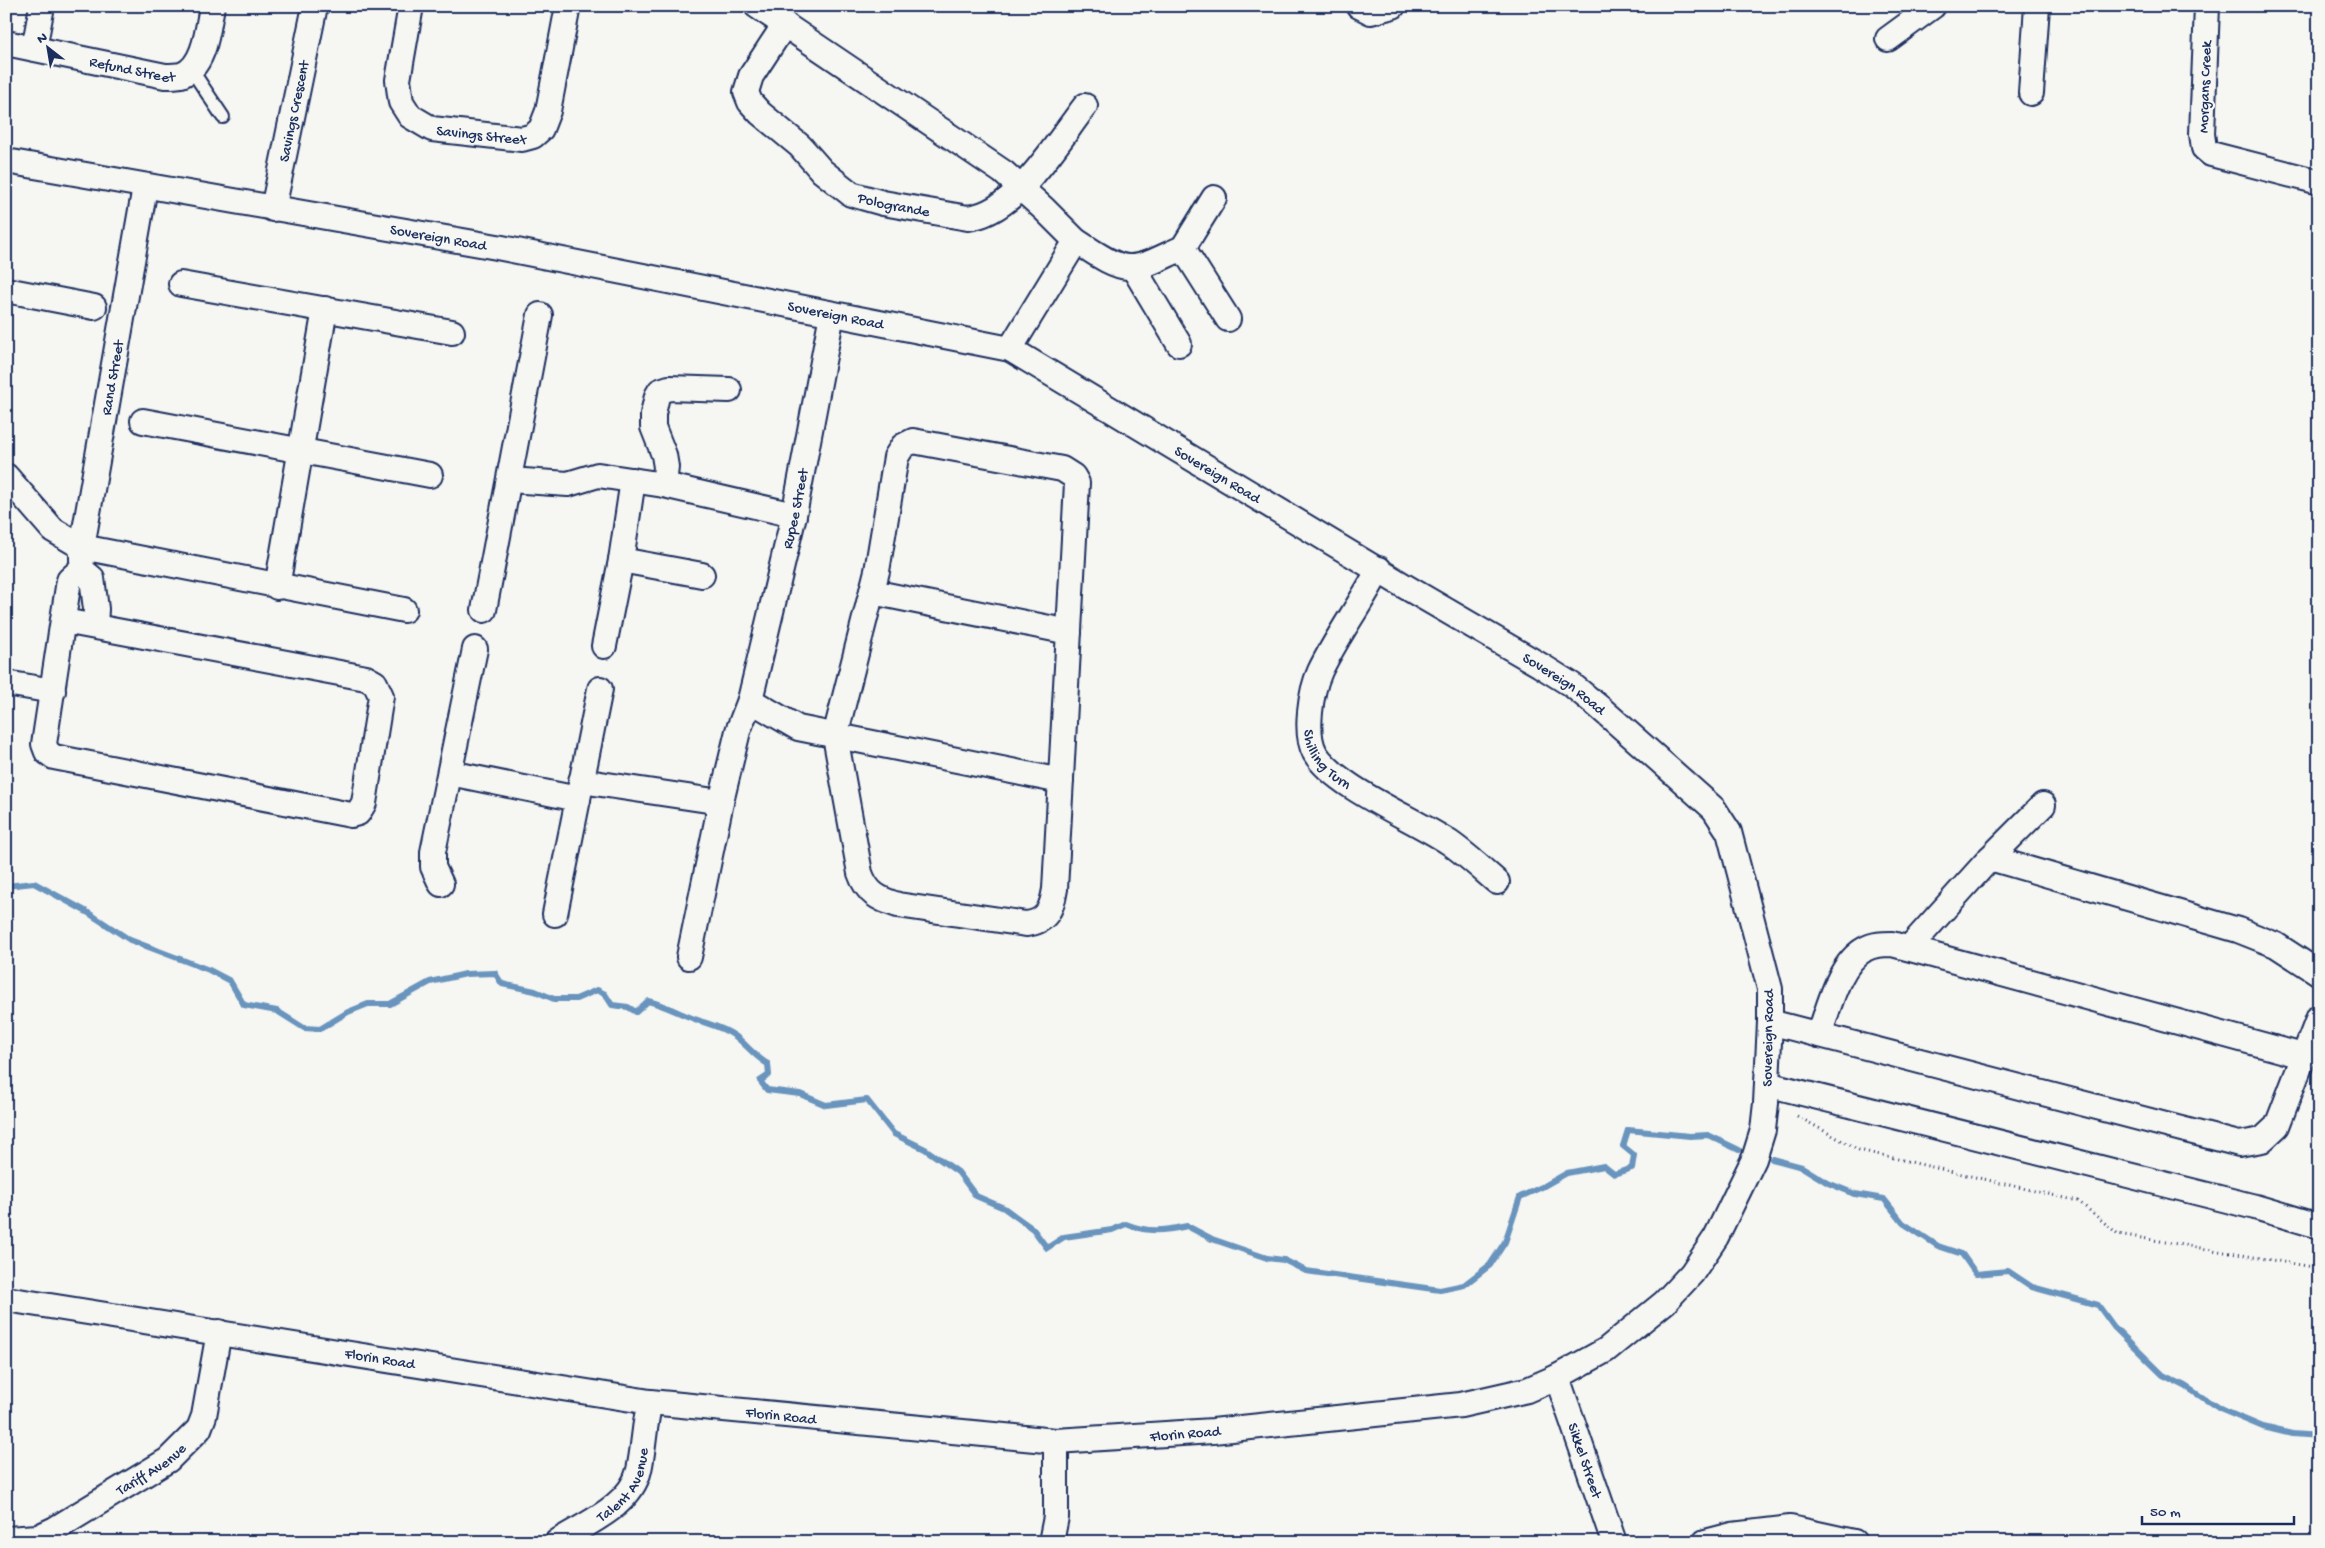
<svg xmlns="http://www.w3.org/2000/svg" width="2325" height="1548" viewBox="0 0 2325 1548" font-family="'Gochi Hand',sans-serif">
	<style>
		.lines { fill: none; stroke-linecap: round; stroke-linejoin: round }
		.stream { stroke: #6994bd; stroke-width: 6 }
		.service-casing { stroke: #1b2f5e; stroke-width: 16 }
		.minor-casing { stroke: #1b2f5e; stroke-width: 28 }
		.path { stroke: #1b2f5e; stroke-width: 3; stroke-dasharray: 1 4; stroke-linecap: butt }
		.service { stroke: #f6f6f2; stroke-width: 12 }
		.minor { stroke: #f6f6f2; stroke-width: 24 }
		.labels { text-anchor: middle; stroke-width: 4.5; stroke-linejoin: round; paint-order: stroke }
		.street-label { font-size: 15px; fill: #1b2f5e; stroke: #f6f6f2 }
	</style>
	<rect width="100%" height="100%" fill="#f6f6f2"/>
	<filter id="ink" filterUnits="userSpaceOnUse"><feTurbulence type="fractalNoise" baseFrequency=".02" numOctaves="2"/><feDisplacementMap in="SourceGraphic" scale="10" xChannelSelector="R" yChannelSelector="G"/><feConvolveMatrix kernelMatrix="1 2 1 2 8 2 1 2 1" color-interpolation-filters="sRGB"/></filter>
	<g filter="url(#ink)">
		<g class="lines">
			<g class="stream">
				<path d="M6,886L34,883L87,912L130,940L209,970L230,981L244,1005L277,1011L304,1028L320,1029L348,1012L368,1004H390L430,982L466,974L495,973L502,984L535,991L554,999H576L597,990L605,994L612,1005L628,1007L636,1012L648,1001C664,1005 677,1012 692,1018C707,1024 721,1026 735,1036C747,1045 755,1057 768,1064L769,1075L760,1081L767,1090L800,1094L826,1105L867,1100L894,1134L925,1149L958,1172L976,1196L1004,1208L1033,1229L1047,1248L1064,1237L1112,1230L1126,1224C1148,1233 1164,1231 1187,1226L1212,1239L1267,1258L1284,1260L1306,1271L1440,1290L1464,1285L1490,1265L1505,1242L1520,1197L1544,1186L1567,1173L1604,1166L1614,1174L1632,1168L1634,1155L1623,1146L1628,1130L1690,1136L1708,1135L1739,1150"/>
				<path d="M1772,1159L1802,1167L1828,1183L1855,1194L1884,1199L1903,1223L1938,1246L1962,1254L1976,1274L2008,1271L2032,1287L2098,1305L2114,1327L2163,1375L2185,1386L2220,1409L2263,1427L2292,1434L2319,1436"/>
			</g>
			<defs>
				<path id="service" d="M191,69L223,117"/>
				<g id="minor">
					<path id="s1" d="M411,6L398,80L401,102L410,116L432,129L522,139L533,136L541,129L548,111L568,6"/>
					<path d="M757,6L1003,172L1044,209L1076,241L1010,349"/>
					<path d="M1359,6L1371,12L1393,6"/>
					<path d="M2207,6L2202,134L2204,148L2211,154L2319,182"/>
					<path id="s2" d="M785,24L751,76L746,92L750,102L760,113L800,146L822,171L851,194L883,203L968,218C1016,213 1057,142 1085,106"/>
					<path d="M1888,39L1933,6"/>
					<path id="s3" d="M6,43L165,76C170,76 176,76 181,75C205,68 208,27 212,6"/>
					<path d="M34,49L42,6"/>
					<path d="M2031,93L2037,6"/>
					<path id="s4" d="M6,161L497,247L1010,349L1406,587L1540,665L1572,685L1599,707L1659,760L1714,809L1729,832L1770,989V1022L1766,1103L1763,1130L1754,1159L1716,1237L1692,1273L1665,1302L1606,1350L1557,1377L1527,1390L1461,1405L1213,1431L1056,1441L650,1402L6,1299"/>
					<path id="s5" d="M273,209L315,6"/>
					<path d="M1076,241C1091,250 1111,266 1128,267C1146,268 1167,254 1183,248L1228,319"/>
					<path d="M1183,248L1214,198"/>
					<path d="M1133,267L1179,344"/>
					<path d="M181,284L452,332"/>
					<path d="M6,290L94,307"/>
					<path d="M143,421L430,475"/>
					<path d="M913,441L1062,469L1073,476L1077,483L1055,889C1052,908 1047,922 1026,924L898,905C878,899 867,893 860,873L835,736L877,571L896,457L903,446Z"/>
					<path d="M6,476L53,530L82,547L404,610"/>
					<path d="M509,480L568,484L598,475L664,485L794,515"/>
					<path d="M664,485L666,467L664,455L653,427V414L657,396L660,391L669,388L729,390"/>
					<path id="s6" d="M82,560V547L145,187"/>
					<path d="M621,560L702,575"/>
					<path d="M81,569L92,578L96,609L95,626"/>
					<path id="s7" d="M1379,569C1361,604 1337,636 1320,671C1311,691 1304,733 1315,753C1336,788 1415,819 1450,843C1467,855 1482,869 1497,882"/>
					<path d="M277,587L325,309"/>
					<path d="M872,592L1069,632"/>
					<path d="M484,610L540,315"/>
					<path d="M64,621L366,678L375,683L381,696L364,803L358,813L351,815L54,757L47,752L44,744L69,580L81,569"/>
					<path d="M604,646L621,560L633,480"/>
					<path d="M6,683L53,691"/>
					<path d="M750,700L798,728L1061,781"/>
					<path d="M450,773L578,799"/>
					<path d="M581,781L721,802"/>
					<path d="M1990,858L2238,930L2276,945L2319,973"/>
					<path d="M441,884L433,867V852L475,649"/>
					<path d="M555,914L600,689"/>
					<path d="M1909,948L1990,858L2043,805"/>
					<path id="s8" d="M689,957L721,802L738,731L750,700L794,515L832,314"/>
					<path d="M1770,1022L2239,1144L2262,1140L2277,1126L2319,1017"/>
					<path d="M1819,1035C1829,1008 1838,964 1865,949C1874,944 1883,944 1892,944L2303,1056"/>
					<path d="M1767,1084L2255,1207L2319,1226"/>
					<path id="s9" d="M1557,1377L1614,1542"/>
					<path id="s10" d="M6,1539L38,1537L55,1529L168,1460L199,1429L204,1416L219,1332"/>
					<path id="s11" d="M557,1542C585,1524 631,1506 639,1470C644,1448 644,1424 650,1402"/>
					<path d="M1051,1542L1056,1517V1441"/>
					<path d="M1705,1542L1732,1535L1790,1528L1854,1542"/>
				</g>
			</defs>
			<use href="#service" class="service-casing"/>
			<use href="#minor" class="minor-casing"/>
			<path class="path" d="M1797,1116L1859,1150L2078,1201L2118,1234L2319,1268"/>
			<use href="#service" class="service"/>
			<use href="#minor" class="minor"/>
		</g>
	</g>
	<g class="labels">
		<g class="street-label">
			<text dy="5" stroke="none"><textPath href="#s3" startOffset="129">Refund Street</textPath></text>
			<text transform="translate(2204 87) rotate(-88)" y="5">Morgans Creek</text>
			<text dy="5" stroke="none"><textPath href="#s5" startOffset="100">Savings Crescent</textPath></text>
			<text dy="5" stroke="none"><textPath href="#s1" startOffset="189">Savings Street</textPath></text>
			<text dy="5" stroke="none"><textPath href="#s2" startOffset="271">Pologrande</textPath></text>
			<text dy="5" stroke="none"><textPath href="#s4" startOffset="439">Sovereign Road</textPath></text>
			<text dy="5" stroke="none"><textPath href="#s4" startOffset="844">Sovereign Road</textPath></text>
			<text dy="5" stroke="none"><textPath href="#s6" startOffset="185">Rand Street</textPath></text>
			<text dy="5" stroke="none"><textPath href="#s4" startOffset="1264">Sovereign Road</textPath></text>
			<text dy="5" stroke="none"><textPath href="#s8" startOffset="461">Rupee Street</textPath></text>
			<text dy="5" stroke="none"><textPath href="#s4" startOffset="1669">Sovereign Road</textPath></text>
			<text dy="5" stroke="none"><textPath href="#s7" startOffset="214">Shilling Turn</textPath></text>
			<text transform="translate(1767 1038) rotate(-89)" y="5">Sovereign Road</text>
			<text transform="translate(380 1358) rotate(9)" y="5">Florin Road</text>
			<text transform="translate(781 1415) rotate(6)" y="5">Florin Road</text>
			<text transform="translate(1185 1433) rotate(-5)" y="5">Florin Road</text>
			<text dy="5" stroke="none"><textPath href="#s9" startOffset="88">Sikkel Street</textPath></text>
			<text dy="5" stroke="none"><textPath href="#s10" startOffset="164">Tariff Avenue</textPath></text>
			<text dy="5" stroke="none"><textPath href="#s11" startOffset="91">Talent Avenue</textPath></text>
		</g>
	</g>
	<rect width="2325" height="1548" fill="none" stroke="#f6f6f2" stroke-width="25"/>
	<rect x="12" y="12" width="2300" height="1523" fill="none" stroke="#1b2f5e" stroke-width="2" filter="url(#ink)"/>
	<g transform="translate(48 48) rotate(329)" stroke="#f6f6f2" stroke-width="4" paint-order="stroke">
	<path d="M0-4L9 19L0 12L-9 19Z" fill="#1b2f5e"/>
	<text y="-8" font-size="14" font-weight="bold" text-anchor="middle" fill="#1b2f5e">N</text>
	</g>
	<path d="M2142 1516v8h152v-8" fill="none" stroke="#1b2f5e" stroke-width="2.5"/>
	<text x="2150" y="1516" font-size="15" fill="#1b2f5e" stroke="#f6f6f2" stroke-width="4" paint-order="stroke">50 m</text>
</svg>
